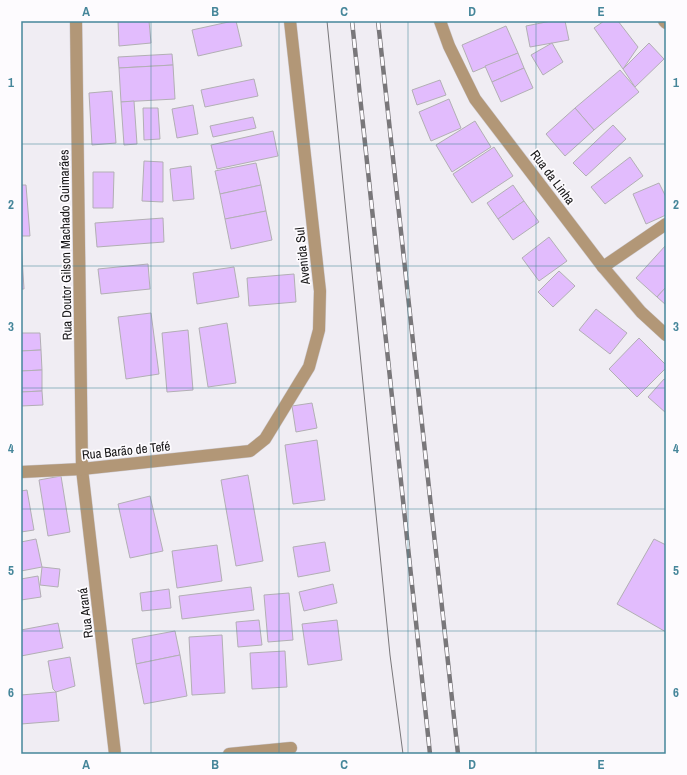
<svg xmlns="http://www.w3.org/2000/svg" width="687" height="775" viewBox="0 0 687 775" font-family="'Archivo Narrow',sans-serif">
	<style>
		.building { fill: #e2bcfd; stroke: #b2afb4 }
		.lines { fill: none; stroke-linecap: round; stroke-linejoin: round }
		.minor-casing { stroke: #cdcad0; stroke-width: 13 }
		.minor { stroke: #b29777; stroke-width: 12 }
		.tram { stroke: #79777a; stroke-width: 1 }
		.rail-casing { stroke: #79777a; stroke-width: 4.5 }
		.rail { stroke: #fdfbfe; stroke-width: 3; stroke-dasharray: 9; stroke-linecap: butt }
		.grid { fill: none; stroke: #46869a; stroke-width: 1; stroke-opacity: 0.55 }
		.labels { text-anchor: middle; stroke-width: 3.5; stroke-linejoin: round; paint-order: stroke }
		.street-label { font-size: 13px; fill: #161516; stroke: #fdfbfe }
		.neatline { fill: none; stroke: #46869a; stroke-width: 1.5 }
		.grid-label { font-size: 13px; text-anchor: middle; font-weight: bold; fill: #46869a }
	</style>
	<rect width="100%" height="100%" fill="#f0edf3"/>
	<g class="building">
		<path d="M118,21H149L151,43L119,46Z"/>
		<path d="M233,21H236L242,46L198,56L192,30Z"/>
		<path d="M551,21H565L569,40L530,47L526,26Z"/>
		<path d="M604,21H618L638,47L623,69L594,28Z"/>
		<path d="M506,26L518,53L473,72L462,45Z"/>
		<path d="M552,43L563,62L543,75L531,55Z"/>
		<path d="M649,43L664,59L635,87L623,69Z"/>
		<path d="M518,53L524,68L492,82L485,66Z"/>
		<path d="M172,54L173,65L119,68L118,57Z"/>
		<path d="M173,65L175,99L121,102L119,68Z"/>
		<path d="M524,68L533,88L501,102L492,82Z"/>
		<path d="M620,70L639,92L594,130L575,108Z"/>
		<path d="M254,79L258,96L205,107L201,90Z"/>
		<path d="M440,80L446,95L417,105L412,90Z"/>
		<path d="M112,91L116,143L92,145L89,93Z"/>
		<path d="M449,99L461,128L431,141L419,112Z"/>
		<path d="M134,101L137,144L124,145L121,102Z"/>
		<path d="M193,105L198,134L177,138L172,109Z"/>
		<path d="M143,108H158L160,139L144,140Z"/>
		<path d="M575,108L594,130L565,156L546,134Z"/>
		<path d="M253,117L256,128L213,137L210,126Z"/>
		<path d="M475,121L491,147L452,172L436,145Z"/>
		<path d="M613,125L626,139L586,176L573,163Z"/>
		<path d="M273,131L278,156L217,169L211,145Z"/>
		<path d="M494,147L513,176L472,203L453,174Z"/>
		<path d="M630,157L643,176L605,204L591,187Z"/>
		<path d="M144,161L163,162V202L142,201Z"/>
		<path d="M256,163L261,185L220,194L215,171Z"/>
		<path d="M191,166L194,199L173,201L170,169Z"/>
		<path d="M93,172H114L113,208H93Z"/>
		<path d="M659,183L666,197V215L646,224L633,194Z"/>
		<path d="M21,185H26L30,236H21Z"/>
		<path d="M261,185L266,211L225,219L220,194Z"/>
		<path d="M513,185L524,201L498,219L487,203Z"/>
		<path d="M524,201L539,222L513,240L498,219Z"/>
		<path d="M266,211L272,240L231,249L225,219Z"/>
		<path d="M163,218L164,242L97,247L95,223Z"/>
		<path d="M549,237L567,261L539,281L522,258Z"/>
		<path d="M21,241L24,289H21Z"/>
		<path d="M666,245V287L657,297L636,278Z"/>
		<path d="M148,264L150,289L101,294L98,269Z"/>
		<path d="M234,267L239,297L197,304L193,273Z"/>
		<path d="M559,271L575,286L553,307L538,292Z"/>
		<path d="M294,274L296,302L249,306L247,278Z"/>
		<path d="M666,287V305L657,297Z"/>
		<path d="M596,309L627,333L610,354L579,330Z"/>
		<path d="M151,313L159,374L126,379L118,317Z"/>
		<path d="M227,323L236,383L208,387L199,328Z"/>
		<path d="M188,330L193,390L167,392L162,333Z"/>
		<path d="M21,333H40L41,350L21,351Z"/>
		<path d="M639,338L666,365V368L637,397L609,369Z"/>
		<path d="M41,350L42,370L21,371V351Z"/>
		<path d="M42,370V391L21,392V371Z"/>
		<path d="M664,379L666,380V413L648,397Z"/>
		<path d="M42,391L43,405L21,406V392Z"/>
		<path d="M312,403L317,428L296,432L292,406Z"/>
		<path d="M317,440L325,500L293,504L285,445Z"/>
		<path d="M248,475L263,561L236,566L221,480Z"/>
		<path d="M61,476L70,532L48,536L39,480Z"/>
		<path d="M27,490L34,530L21,532V491Z"/>
		<path d="M150,496L163,551L130,558L118,504Z"/>
		<path d="M36,539L42,567L21,571V542Z"/>
		<path d="M654,539L666,545V632L617,604Z"/>
		<path d="M325,542L330,571L298,577L293,547Z"/>
		<path d="M217,545L222,581L177,588L172,551Z"/>
		<path d="M42,567L60,569L58,587L40,585Z"/>
		<path d="M38,576L41,597L21,600V579Z"/>
		<path d="M333,584L337,603L304,611L299,592Z"/>
		<path d="M251,587L254,610L182,619L179,596Z"/>
		<path d="M169,589L171,608L142,611L140,593Z"/>
		<path d="M289,593L293,640L268,642L264,595Z"/>
		<path d="M259,620L262,645L238,647L236,622Z"/>
		<path d="M337,620L342,660L308,665L302,624Z"/>
		<path d="M58,623L63,648L21,656V630Z"/>
		<path d="M175,631L180,655L136,664L132,639Z"/>
		<path d="M222,635L225,693L192,695L189,637Z"/>
		<path d="M285,651L287,687L252,689L250,653Z"/>
		<path d="M180,655L187,696L144,704L136,664Z"/>
		<path d="M70,657L75,686L56,692L53,689L48,661Z"/>
		<path d="M56,692L59,721L21,724V695Z"/>
	</g>
	<g class="lines">
		<defs>
			<g id="minor">
				<path d="M76,21L82,469L115,754"/>
				<path d="M440,21L449,46L475,99L603,267L641,312L666,335"/>
				<path d="M664,21L666,23"/>
				<path d="M603,267L666,224"/>
				<path d="M21,472L82,469L250,451L265,439L309,367L319,330L320,291L290,21"/>
				<path d="M229,754L291,748"/>
			</g>
		</defs>
		<use href="#minor" class="minor-casing"/>
		<use href="#minor" class="minor"/>
		<path class="tram" d="M327,21L390,655L403,754"/>
		<defs>
			<g id="rail">
				<path d="M352,21L430,754"/>
				<path d="M378,21L458,754"/>
			</g>
		</defs>
		<use href="#rail" class="rail-casing"/>
		<use href="#rail" class="rail"/>
	</g>
	<path class="grid" d="M151,21V754M279,21V754M408,21V754M536,21V754M21,144H666M21,266H666M21,388H666M21,509H666M21,631H666"/>
	<g class="labels">
		<g class="street-label">
			<text transform="translate(553 177) rotate(53)" y="5">Rua da Linha</text>
			<text transform="translate(65 245) rotate(-91)" y="5">Rua Doutor Gilson Machado Guimarães</text>
			<text transform="translate(302 256) rotate(-96)" y="5">Avenida Sul</text>
			<text transform="translate(126 450) rotate(-6)" y="5">Rua Barão de Tefé</text>
			<text transform="translate(85 613) rotate(-97)" y="5">Rua Araná</text>
		</g>
	</g>
	<rect width="687" height="775" fill="none" stroke="#fdfbfe" stroke-width="44"/>
	<rect x="22" y="22" width="643" height="731" class="neatline"/>
	<g class="grid-label">
		<text x="86" y="16">A</text>
		<text x="215" y="16">B</text>
		<text x="344" y="16">C</text>
		<text x="472" y="16">D</text>
		<text x="601" y="16">E</text>
		<text x="11" y="87">1</text>
		<text x="676" y="87">1</text>
		<text x="11" y="209">2</text>
		<text x="676" y="209">2</text>
		<text x="11" y="331">3</text>
		<text x="676" y="331">3</text>
		<text x="11" y="453">4</text>
		<text x="676" y="453">4</text>
		<text x="11" y="575">5</text>
		<text x="676" y="575">5</text>
		<text x="11" y="697">6</text>
		<text x="676" y="697">6</text>
		<text x="86" y="769">A</text>
		<text x="215" y="769">B</text>
		<text x="344" y="769">C</text>
		<text x="472" y="769">D</text>
		<text x="601" y="769">E</text>
	</g>
</svg>
